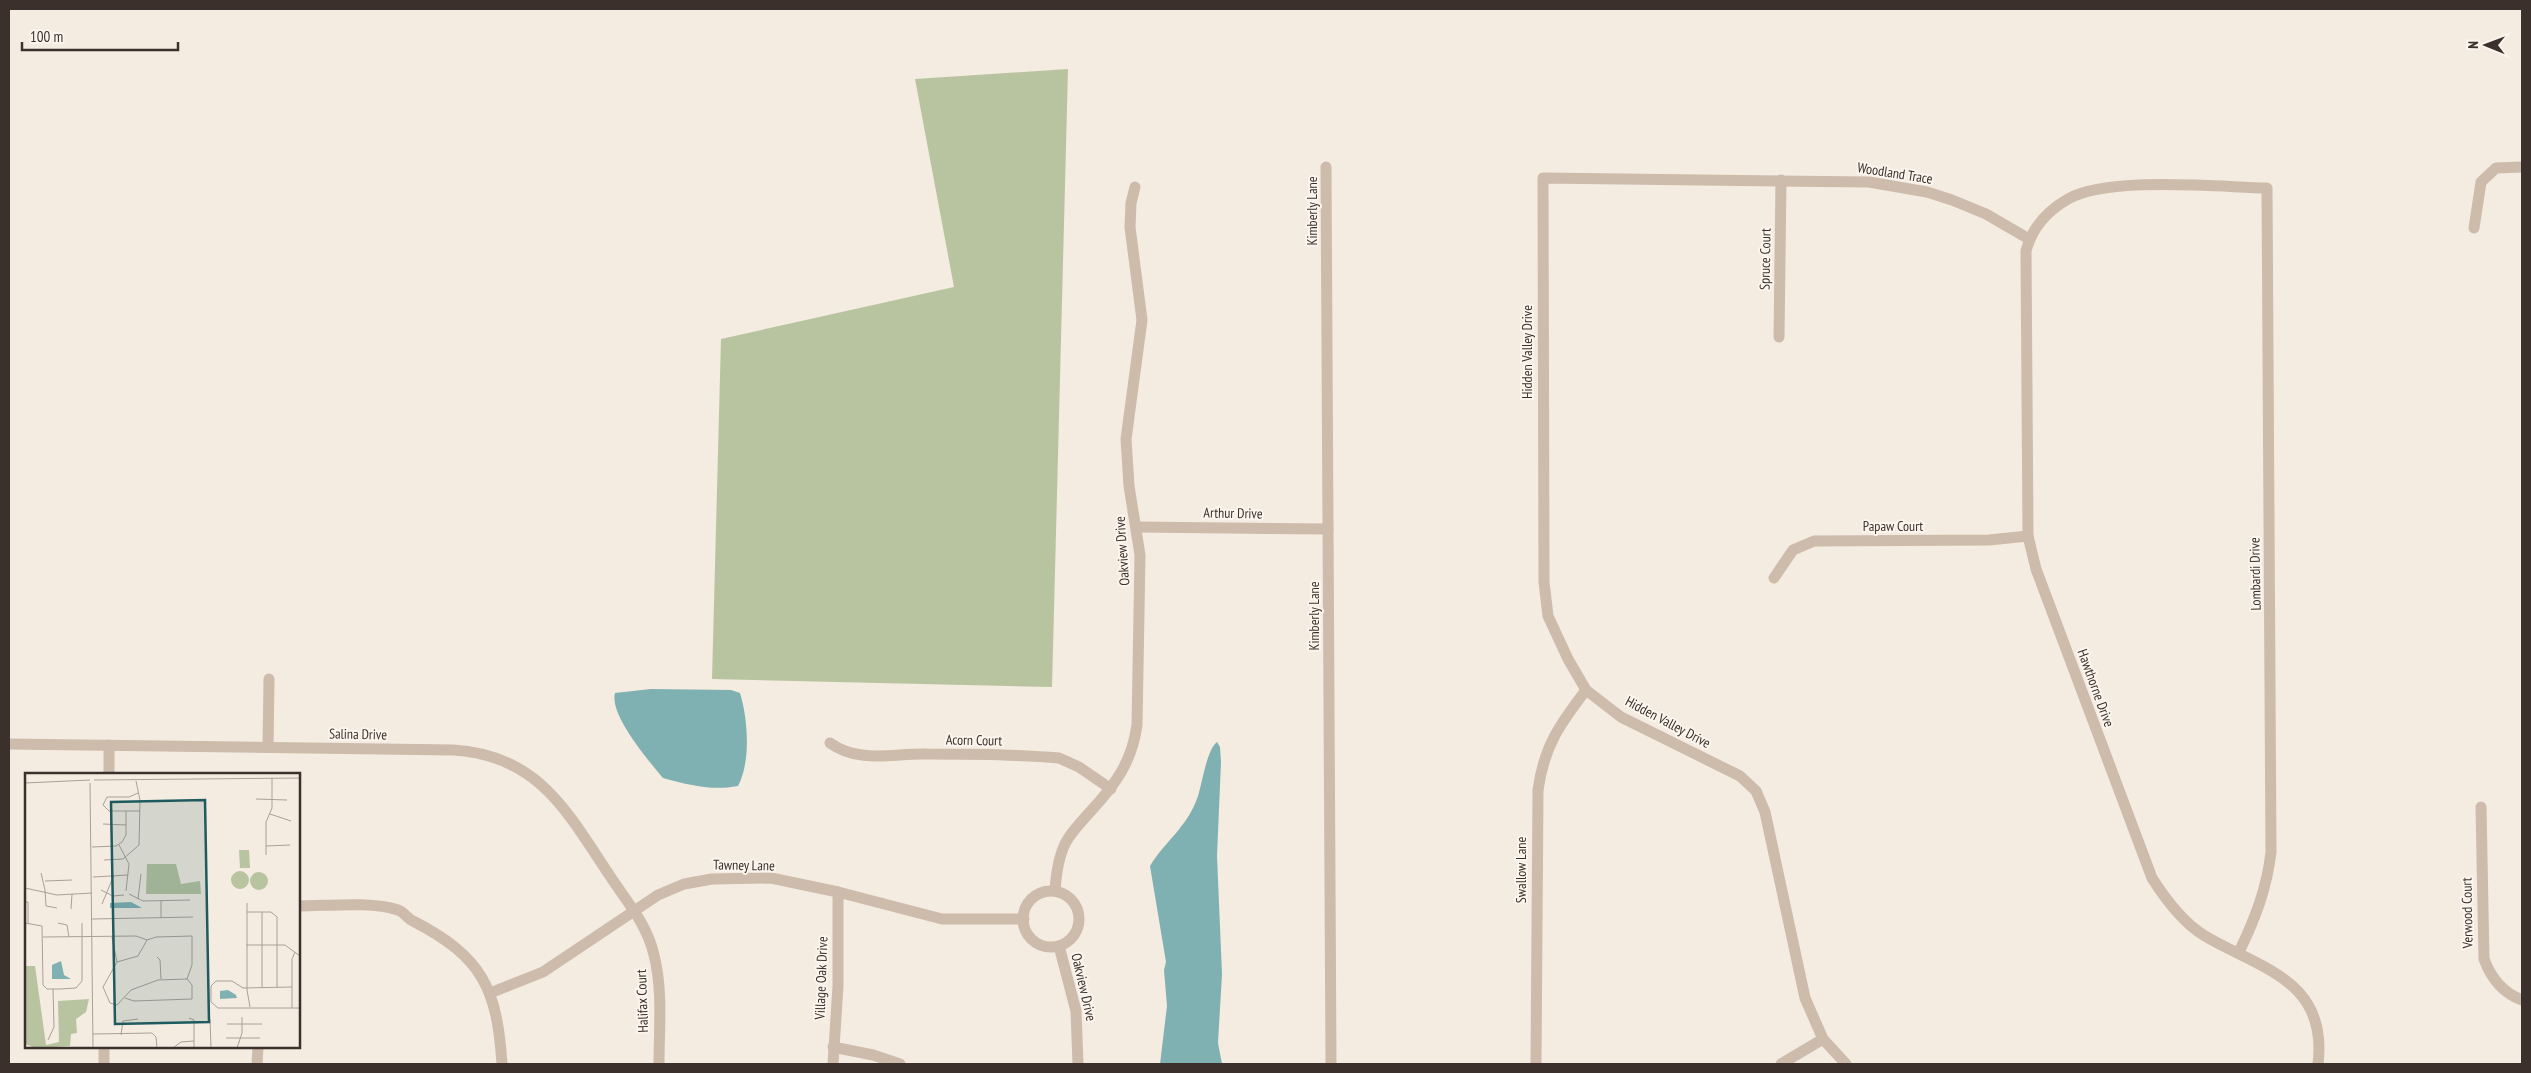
<svg xmlns="http://www.w3.org/2000/svg" width="2531" height="1073" viewBox="0 0 2531 1073" font-family="'PT Sans Narrow',sans-serif">
	<style>
		.green { fill: #b8c4a0 }
		.water { fill: #7fb0b2 }
		.lines { fill: none; stroke-linecap: round; stroke-linejoin: round }
		.minor { stroke: #cdbbac; stroke-width: 11 }
		.labels { text-anchor: middle; stroke-width: 4; stroke-linejoin: round; paint-order: stroke }
		.street-label { font-size: 14px; fill: #3b302b; stroke: #fbf5ee }
		.inset-road { fill: none; stroke: #aaa098; stroke-width: 1 }
		.view { fill: #1f5a5e; fill-opacity: 0.15; stroke: #1f5a5e; stroke-width: 2.5 }
		.inset-edge { fill: none; stroke: #3b302b; stroke-width: 2.5 }
	</style>
	<rect width="100%" height="100%" fill="#f4ebe1"/>
	<path class="green" d="M1068,69L1052,687L712,679L721,339L954,287L915,79Z"/>
	<g class="water">
		<path d="M651,689L731,690L740,693C748,719 751,762 738,786C711,791 689,785 663,778C649,761 609,715 615,693Z"/>
		<path d="M1217,742L1220,747L1221,762L1217,856L1222,974L1218,1043L1222,1064H1160L1167,1006L1164,970L1166,962L1150,866C1165,841 1187,828 1198,796C1202,784 1207,749 1217,742Z"/>
	</g>
	<g class="lines">
		<g class="minor">
			<path d="M1326,167L1331,1064"/>
			<path d="M2474,228L2481,182L2496,168L2522,167"/>
			<path d="M1779,337L1781,180"/>
			<path d="M1137,527L1328,529"/>
			<path d="M1774,578L1793,550L1814,541L1989,540L2028,536"/>
			<path d="M830,743C859,764 894,753 927,754C971,754 1015,754 1059,758L1079,767L1111,789"/>
			<path d="M9,744L453,750C539,755 567,812 610,876C627,902 647,924 654,955C663,990 659,1029 659,1064"/>
			<path d="M268,747L269,679"/>
			<path d="M109,774V745"/>
			<path d="M2481,807L2484,959C2491,978 2503,993 2522,1000"/>
			<path d="M1055,891C1056,875 1058,857 1066,842C1072,831 1082,821 1090,812C1115,785 1132,762 1137,725L1140,555L1129,486L1126,439L1142,320L1130,227L1131,203L1135,187"/>
			<circle cx="1051" cy="919" r="28"/>
			<path d="M299,906C328,906 370,901 398,910C404,912 408,919 413,921C483,957 497,989 502,1064"/>
			<path d="M1059,946L1076,1011L1078,1064"/>
			<path d="M2239,952C2255,919 2267,888 2271,852L2267,188C2218,187 2109,176 2068,199C2047,211 2032,228 2026,251L2028,536L2036,569L2152,878C2166,900 2183,923 2205,936C2261,969 2328,980 2318,1064"/>
			<path d="M490,993L543,972L658,895L684,884L712,879L771,878L838,892L942,919H1024"/>
			<path d="M833,1047L873,1055L900,1064"/>
			<path d="M104,1064V1047"/>
			<path d="M257,1064L258,1047"/>
			<path d="M833,1064L838,986V892"/>
			<path d="M1536,1064L1538,790C1544,746 1560,724 1586,690"/>
			<path d="M1781,1064L1823,1039"/>
			<path d="M1846,1064L1823,1039L1805,998L1765,812L1756,791L1740,776L1621,717L1586,690L1568,659L1548,616L1544,582L1543,178L1869,182L1927,192L1952,200L1986,214L2029,239"/>
		</g>
	</g>
	<g class="labels">
		<g class="street-label">
			<text transform="translate(1895 173) rotate(9)" y="5">Woodland Trace</text>
			<text transform="translate(1312 211) rotate(-90)" y="5">Kimberly Lane</text>
			<text transform="translate(1765 259) rotate(-89)" y="5">Spruce Court</text>
			<text transform="translate(1527 352) rotate(-90)" y="5">Hidden Valley Drive</text>
			<text transform="translate(1233 513) rotate(1)" y="5">Arthur Drive</text>
			<text x="1893" y="531">Papaw Court</text>
			<text transform="translate(1122 551) rotate(-94)" y="5">Oakview Drive</text>
			<text transform="translate(2255 574) rotate(-91)" y="5">Lombardi Drive</text>
			<text transform="translate(1314 616) rotate(-90)" y="5">Kimberly Lane</text>
			<text transform="translate(2096 688) rotate(70)" y="5">Hawthorne Drive</text>
			<text transform="translate(1668 722) rotate(28)" y="5">Hidden Valley Drive</text>
			<text transform="translate(358 734) rotate(1)" y="5">Salina Drive</text>
			<text transform="translate(974 740) rotate(1)" y="5">Acorn Court</text>
			<text transform="translate(744 865) rotate(1)" y="5">Tawney Lane</text>
			<text transform="translate(1521 870) rotate(-90)" y="5">Swallow Lane</text>
			<text transform="translate(2467 913) rotate(-91)" y="5">Verwood Court</text>
			<text transform="translate(821 978) rotate(-88)" y="5">Village Oak Drive</text>
			<text transform="translate(1084 987) rotate(77)" y="5">Oakview Drive</text>
			<text transform="translate(642 1001) rotate(-92)" y="5">Halifax Court</text>
		</g>
	</g>
	<g transform="translate(25 773)">
		<rect width="275" height="275" fill="#f4ebe1"/>
		<path d="M214,77H224L225,95H215ZM122,91H151L156,111L175,108L176,121H121ZM206 107a9 9 0 1 1 18 0a9 9 0 1 1-18 0ZM225 108a9 9 0 1 1 18 0a9 9 0 1 1-18 0ZM0,193H10L21,272L34,269L33,228L64,226L61,239L51,246L52,260L46,261L45,273L11,275L0,271Z" fill="#b8c4a0"/>
		<path d="M106,129L117,135H85V130ZM36,188L39,202L46,206H27V192ZM203,217L211,222L212,225L195,226V218Z" fill="#7fb0b2"/>
		<path class="inset-road" d="M69,7L275,5M0,10L65,7M65,10L68,275M113,20L104,24H82L78,32L84,38H115M231,26L262,27M245,41L266,48M78,51L101,52M94,72L104,91L101,118M241,73L265,72M67,74L91,73L97,69L101,62V38M241,82V49L247,35V5M79,87L98,86L114,72L115,27L111,8M16,100L20,117M68,104L103,102M20,108L47,107M0,115L32,122L67,120M20,117L21,133L32,135M76,117L88,123L99,122M104,121L118,128L165,127M113,126L116,101M136,128V145M0,129H3V150M222,130V217L225,234M77,131L89,102M46,136L47,121M222,139H246L252,144V214M67,146L168,144M0,150L17,153L18,212L22,216H35L51,215L57,208V150M33,150L42,152L44,164M18,164L111,163L122,167M87,164L92,189M221,172H260L275,183M132,184L135,187L136,206M78,214L92,189L113,183L122,167L131,164L167,163V192L162,206M78,214L85,230L92,232L106,217L133,207L162,206M237,214V139M267,214L218,215L207,208H191L186,213V229L193,235H275M100,225L109,228L167,226V212L162,206M267,235V186L270,179M164,245L169,247V275M185,246L186,275M202,251H237M68,261L127,260L131,264L132,275M96,262L98,248L113,246M201,265H235M23,267L29,254L28,216M148,275L156,269L169,268M212,275L217,260V244"/>
		<path class="view" d="M180,27L184,249L90,251L86,29Z"/>
		<rect width="275" height="275" class="inset-edge"/>
	</g>
	<rect width="2531" height="1073" fill="none" stroke="#3b302b" stroke-width="20"/>
	<g transform="translate(2486 45) rotate(271)" stroke="#fbf5ee" stroke-width="4" paint-order="stroke">
	<path d="M0-4L9 19L0 12L-9 19Z" fill="#3b302b"/>
	<text y="-8" font-size="14" font-weight="bold" text-anchor="middle" fill="#3b302b">N</text>
	</g>
	<path d="M22 42v8h156v-8" fill="none" stroke="#3b302b" stroke-width="2.5"/>
	<text x="30" y="42" font-size="15" fill="#3b302b" stroke="#fbf5ee" stroke-width="4" paint-order="stroke">100 m</text>
</svg>
